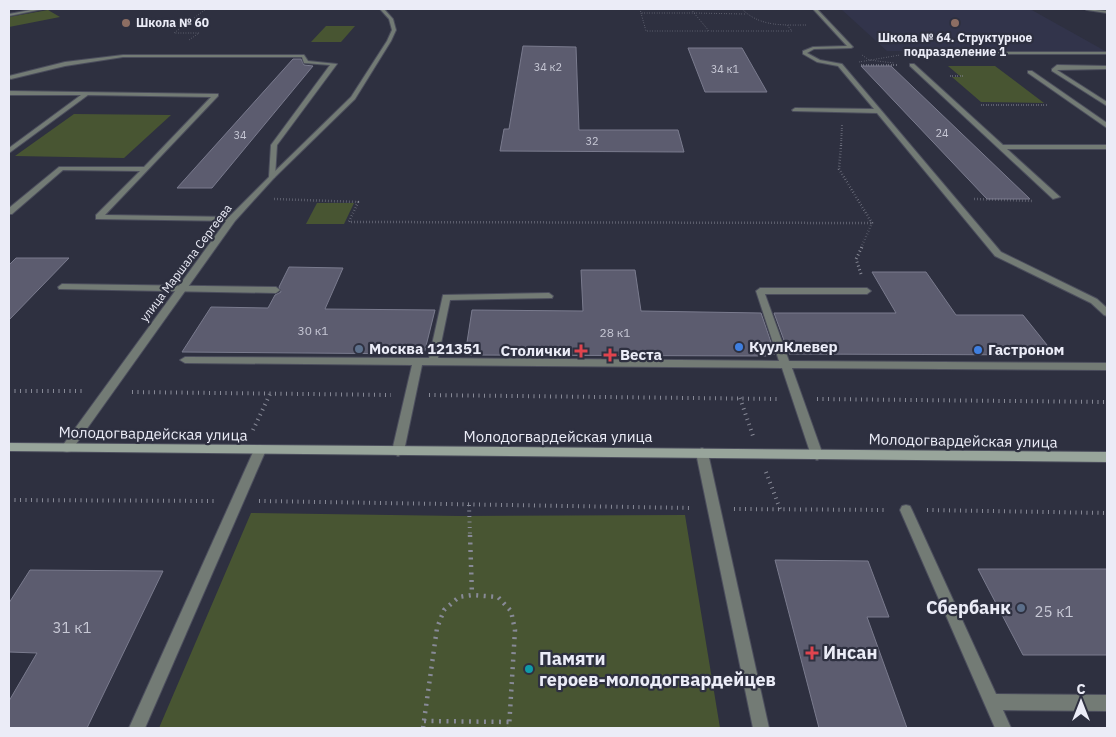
<svg xmlns="http://www.w3.org/2000/svg" width="1116" height="737" viewBox="0 0 1116 737" font-family="'IBM Plex Sans',sans-serif">
	<style>
		.built { fill: #32344b }
		.green { fill: #485532 }
		.building { fill: #5c5c6f; stroke: #7a7b8e }
		.lines { fill: none; stroke-linecap: round; stroke-linejoin: round }
		.lane-casing { stroke: #4c4e5d; stroke-width: 2 }
		.street-casing { stroke: #4c4e5d; stroke-width: 2 }
		.secondary-casing { stroke: #4c4e5d; stroke-width: 2 }
		.path-far5 { stroke: #888a97; stroke-width: 1; stroke-dasharray: 0.5 2; stroke-linecap: butt }
		.path-far4 { stroke: #888a97; stroke-width: 2; stroke-dasharray: 0.5 2; stroke-linecap: butt }
		.path-far3 { stroke: #888a97; stroke-width: 2.5; stroke-dasharray: 0.5 2.5; stroke-linecap: butt }
		.path-far2 { stroke: #888a97; stroke-width: 3; stroke-dasharray: 1 3; stroke-linecap: butt }
		.path-far1 { stroke: #888a97; stroke-width: 4; stroke-dasharray: 1 4.5; stroke-linecap: butt }
		.path { stroke: #888a97; stroke-width: 4.5; stroke-dasharray: 2 5.5; stroke-linecap: butt }
		.lane { fill: #737b75; fill-rule: evenodd }
		.street { fill: #737b75; fill-rule: evenodd }
		.secondary { fill: #98a59b; fill-rule: evenodd }
		.education-dot { fill: #8d6e63; stroke: #2e3040; stroke-width: 2 }
		.shop-dot { fill: #3f7fe0; stroke: #2e3040; stroke-width: 2 }
		.service-dot { fill: #5c6f8a; stroke: #2e3040; stroke-width: 2 }
		.health-dot { fill: #e0444e; stroke: #2e3040; stroke-width: 2 }
		.culture-dot { fill: #0f9aa8; stroke: #2e3040; stroke-width: 2 }
		.labels { text-anchor: middle; stroke-width: 4.5; stroke-linejoin: round; paint-order: stroke }
		.far-number-label { font-size: 11px; fill: #c7c8d5 }
		.far-poi-label { font-size: 12px; font-weight: bold; fill: #ebecf7; stroke: #2e3040; text-anchor: start }
		.far-street-label { font-size: 12px; fill: #ebecf7; stroke: #2e3040 }
		.number-label { font-size: 12px; fill: #c7c8d5 }
		.poi-label { font-size: 15px; font-weight: bold; fill: #ebecf7; stroke: #2e3040; text-anchor: start }
		.street-label { font-size: 15px; fill: #ebecf7; stroke: #2e3040 }
		.near-number-label { font-size: 15px; fill: #c7c8d5 }
		.near-poi-label { font-size: 18px; font-weight: bold; fill: #ebecf7; stroke: #2e3040; text-anchor: start }
	</style>
	<rect width="100%" height="100%" fill="#2e3040"/>
	<path class="built" d="M841,9H1030L1107,52L887,51Z"/>
	<g class="green">
		<path d="M48,10L60,17L9,27V17Z"/>
		<path d="M326,26H355L341,42H311Z"/>
		<path d="M948,66H995L1044,103L981,102L952,77H961Z"/>
		<path d="M74,114L171,115L124,158L15,156Z"/>
		<path d="M317,203H354L344,224H306Z"/>
		<path d="M251,513L459,516L685,515L720,728H159Z"/>
	</g>
	<g class="building">
		<path d="M523,46L576,47L579,130H678L684,152L500,151L504,129H509Z"/>
		<path d="M688,48H742L767,92H705Z"/>
		<path d="M293,59H301L304,65L313,66L212,188H177Z"/>
		<path d="M861,66H891L1030,199H987Z"/>
		<path d="M16,258H69L9,320V265Z"/>
		<path d="M289,267L343,268L325,309L435,310L424,354L182,352L211,307L268,308L275,295L281,292L279,287Z"/>
		<path d="M581,270H635L641,311L761,313L775,354H768V356L465,355L472,310L583,311Z"/>
		<path d="M872,272H926L956,315H1023L1055,355L789,354L774,313H896Z"/>
		<path d="M775,560L868,561L889,617H867L907,728H819Z"/>
		<path d="M978,569H1107V655H1023Z"/>
		<path d="M30,570L163,571L87,728H9V701L37,653L9,652V603Z"/>
	</g>
	<g class="lines">
		<defs>
			<g id="lane">
				<path d="M36,9H43L9,16V14Z"/>
				<path d="M813,9H817L853,47L851,48L814,49L807,53L820,60L842,64L1001,252L1097,299L1107,308V316L1104,315L1091,303L995,256L877,113L793,111L792,110L795,108L874,109L838,66L817,62L803,54V51L813,47L847,46Z"/>
				<path d="M1085,9L1107,11V13L1087,10Z"/>
				<path d="M988,52H1107V54H986Z"/>
				<path d="M123,55H304L308,61L337,64L277,145L275,177L272,179L269,177L271,145L330,65L304,63L302,57H123L65,66L11,79L9,78V76L65,62Z"/>
				<path d="M910,64H914L1003,145H1107V149H1007L1060,197L1053,199L910,66Z"/>
				<path d="M1057,65L1107,66V69L1057,70L1107,102V106L1052,71V69Z"/>
				<path d="M1028,71H1032L1107,123V128L1028,73Z"/>
				<path d="M9,91L218,94V96L105,215L232,217L236,219L232,221L96,219V215L140,171L63,170L12,214H9V208L59,167H144L211,97L88,95L9,153V148L81,95H9Z"/>
				<path d="M62,284L276,287L280,290L276,293L59,289L58,287Z"/>
				<path d="M760,288H867L871,291L867,294H765L789,361L1107,363V370L792,368L823,455L821,458L817,460L813,458L811,455L782,368L422,365L404,451L402,454L398,456L394,454L392,451L412,365L185,363L180,360L185,357L429,358L443,295L549,293L553,296L552,298L450,300L438,358L779,361L756,291Z"/>
				<path d="M260,445L264,447L266,450L145,728H129L254,450L256,447Z"/>
				<path d="M702,448L706,450L708,453L769,728H753L696,453L698,450Z"/>
				<path d="M906,505L910,506L912,510L996,694L1107,695V711L1003,710L1011,728H995L900,510L902,506Z"/>
			</g>
			<path id="street" d="M380,9H384L393,19L396,30L391,41L355,99L274,178L235,221L71,451L67,452L63,451L61,448L63,445L229,217L270,176L351,97L387,41L392,30L389,19Z"/>
			<path id="secondary" d="M9,443L1107,452V462L9,451Z"/>
		</defs>
		<use href="#lane" class="lane-casing"/>
		<use href="#street" class="street-casing"/>
		<use href="#secondary" class="secondary-casing"/>
		<g class="path-far5">
			<path d="M640,9L641,13H694L709,31H792L787,25"/>
			<path d="M691,9L694,13L745,14"/>
			<path d="M742,9C760,27 783,25 807,25"/>
			<path d="M641,13L646,31H708"/>
			<path d="M189,40L199,33H174L206,9"/>
			<path d="M924,52L972,53"/>
			<path d="M862,55L869,60L894,63"/>
			<path d="M859,62L900,55"/>
			<path d="M861,65H897"/>
		</g>
		<g class="path-far4">
			<path d="M861,65H897"/>
			<path d="M950,76H963"/>
			<path d="M981,105H1047"/>
			<path d="M841,146L842,125"/>
		</g>
		<g class="path-far3">
			<path d="M841,145L839,169L872,223L861,248"/>
			<path d="M274,199L358,202L349,222L872,223"/>
			<path d="M974,199L1033,201"/>
		</g>
		<path class="path-far2" d="M861,274L856,259L862,247"/>
		<g class="path-far1">
			<path d="M9,391H86"/>
			<path d="M132,392L391,395"/>
			<path d="M429,395L778,399"/>
			<path d="M740,398L753,436"/>
			<path d="M817,399L1107,402"/>
			<path d="M253,430L270,394"/>
			<path d="M766,472L780,509"/>
			<path d="M9,500L216,501"/>
			<path d="M259,501L693,508"/>
			<path d="M469,505L470,536"/>
			<path d="M734,509L888,510"/>
			<path d="M927,510L1107,513"/>
		</g>
		<g class="path">
			<path d="M470,535L472,595"/>
			<path d="M424,721L510,722"/>
			<path d="M423,728L437,628L444,610L459,597L472,595L498,597L511,611L515,630L509,728"/>
		</g>
		<use href="#lane" class="lane"/>
		<use href="#street" class="street"/>
		<use href="#secondary" class="secondary"/>
	</g>
	<g class="education-dot">
		<circle cx="126" cy="23" r="5"/>
		<circle cx="955" cy="23" r="5"/>
	</g>
	<g class="shop-dot">
		<circle cx="739" cy="347" r="5"/>
		<circle cx="978" cy="350" r="5"/>
	</g>
	<g class="service-dot">
		<circle cx="359" cy="349" r="5"/>
		<circle cx="1021" cy="608" r="5"/>
	</g>
	<g class="health-dot">
		<path d="M578.5 343.5h5v5h5v5h-5v5h-5v-5h-5v-5h5z"/>
		<path d="M607.5 347.5h5v5h5v5h-5v5h-5v-5h-5v-5h5z"/>
		<path d="M809.5 645.5h5v5h5v5h-5v5h-5v-5h-5v-5h5z"/>
	</g>
	<circle class="culture-dot" cx="529" cy="669" r="5"/>
	<g class="labels">
		<g class="far-number-label">
			<text x="548" y="71">34 к2</text>
			<text x="725" y="73">34 к1</text>
			<text x="942" y="137">24</text>
			<text x="240" y="139">34</text>
			<text x="592" y="145">32</text>
		</g>
		<g class="far-poi-label">
			<text x="136" y="27">Школа № 60</text>
			<text x="955" y="42" text-anchor="middle">Школа № 64. Структурное<tspan x="955" dy="14">подразделение 1</tspan></text>
		</g>
		<g class="far-street-label">
			<text transform="translate(186 263) rotate(-53)" y="4">улица Маршала Сергеева</text>
		</g>
		<g class="number-label">
			<text x="313" y="335">30 к1</text>
			<text x="615" y="337">28 к1</text>
		</g>
		<g class="poi-label">
			<text x="749" y="352">КуулКлевер</text>
			<text x="369" y="354">Москва 121351</text>
			<text x="988" y="355">Гастроном</text>
			<text x="571" y="356" text-anchor="end">Столички</text>
			<text x="620" y="360">Веста</text>
		</g>
		<g class="street-label">
			<text transform="translate(153 434) rotate(1)" y="5">Молодогвардейская улица</text>
			<text x="558" y="442">Молодогвардейская улица</text>
			<text transform="translate(963 441) rotate(1)" y="5">Молодогвардейская улица</text>
		</g>
		<g class="near-number-label">
			<text x="1054" y="617">25 к1</text>
			<text x="72" y="633">31 к1</text>
		</g>
		<g class="near-poi-label">
			<text x="1011" y="614" text-anchor="end">Сбербанк</text>
			<text x="823" y="659">Инсан</text>
			<text x="539" y="665">Памяти<tspan x="539" dy="21">героев-молодогвардейцев</tspan></text>
		</g>
	</g>
	<rect width="1116" height="737" fill="none" stroke="#ebecf7" stroke-width="20"/>
	<g transform="translate(1081 702)" stroke="#2e3040" stroke-width="4" paint-order="stroke">
	<path d="M0-4L9 19L0 12L-9 19Z" fill="#ebecf7"/>
	<text y="-8" font-size="14" font-weight="bold" text-anchor="middle" fill="#ebecf7">С</text>
	</g>
</svg>
